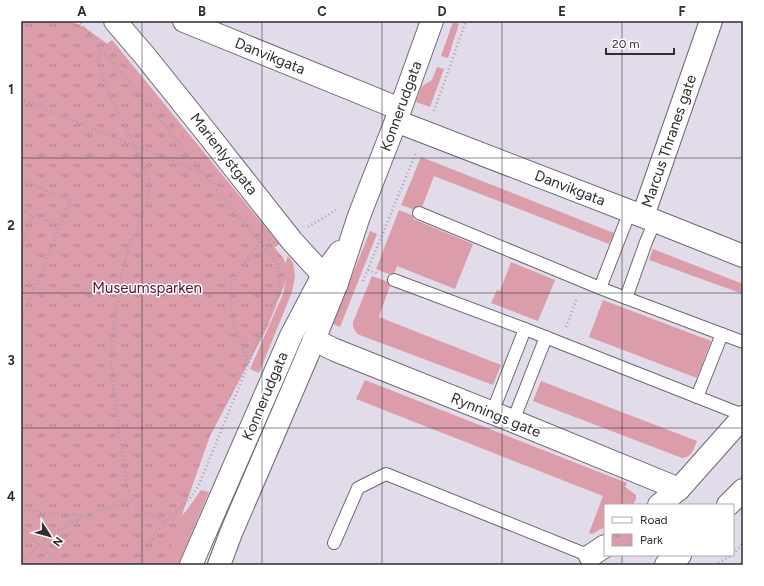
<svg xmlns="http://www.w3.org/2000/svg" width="764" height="586" viewBox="0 0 764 586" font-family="Figtree,sans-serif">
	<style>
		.grass { fill: #db9daa }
		.park { fill: url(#park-tufts) }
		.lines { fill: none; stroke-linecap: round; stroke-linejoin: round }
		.lane-casing { stroke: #6e6875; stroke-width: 14 }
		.street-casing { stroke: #6e6875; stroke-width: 24 }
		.secondary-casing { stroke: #6e6875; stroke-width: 24 }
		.path { stroke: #a59fab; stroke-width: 2.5; stroke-dasharray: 1 3; stroke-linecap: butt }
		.lane { stroke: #fff; stroke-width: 12 }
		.street { stroke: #fff; stroke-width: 22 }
		.secondary { stroke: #fff; stroke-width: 22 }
		.grid { fill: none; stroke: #302d33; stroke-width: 1; stroke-opacity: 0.55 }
		.labels { text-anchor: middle; stroke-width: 3; stroke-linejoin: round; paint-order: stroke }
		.street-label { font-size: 15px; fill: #302d33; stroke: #fff }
		.park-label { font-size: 15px; fill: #5a122b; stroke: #fff }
		.neatline { fill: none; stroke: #302d33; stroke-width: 1.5 }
		.grid-label { font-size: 13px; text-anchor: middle; font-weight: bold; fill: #302d33 }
	</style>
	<defs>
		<pattern id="park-tufts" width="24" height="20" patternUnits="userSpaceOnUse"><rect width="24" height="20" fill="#db9daa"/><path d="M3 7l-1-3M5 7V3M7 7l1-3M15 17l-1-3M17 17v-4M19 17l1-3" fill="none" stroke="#b2808b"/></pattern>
	</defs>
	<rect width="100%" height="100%" fill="#e2dbea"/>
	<g class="grass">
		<path d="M453,22L459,24L448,58L441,56Z"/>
		<path d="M112,40L279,244L277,246L272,248L104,46Z"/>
		<path d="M437,67L444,69L430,107L416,102L422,86L432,80Z"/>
		<path d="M421,157L614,233L609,244L434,176L422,207L420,206L418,211L401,205Z"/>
		<path d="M399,210L414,216L413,219L473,244L455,289L397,266L393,276L376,269Z"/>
		<path d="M370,231L377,234L340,327L333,324Z"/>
		<path d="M653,249L743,284V294L649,260Z"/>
		<path d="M288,256L293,263L294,269L295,277L292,292L259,373L250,369L283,294L286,281L285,264Z"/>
		<path d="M511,262L555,280L538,321L491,303L497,290L500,291Z"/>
		<path d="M372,276L391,283L379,317L501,365L493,385L357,334L353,327V322Z"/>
		<path d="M603,300L711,341L697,378L589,337Z"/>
		<path d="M365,380L627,483L625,487L636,495V499L633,505H605V527L592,534L589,533L603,496L356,399Z"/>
		<path d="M541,381L697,441C693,450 692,457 682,458L533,401Z"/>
		<path d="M201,490L209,492L178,565H147L167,532L186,511Z"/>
	</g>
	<path class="park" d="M21,21H70L84,27L109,45L284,259L288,276L286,281L267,328L210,436L164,565H21Z"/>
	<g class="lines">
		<defs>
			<g id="lane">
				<path d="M419,213L600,288L630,211"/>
				<path d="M655,221L646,242L626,298L743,342"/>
				<path d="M394,280L525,329L492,413"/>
				<path d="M600,288L626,298"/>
				<path d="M525,329L743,415"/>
				<path d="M697,397L722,334"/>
				<path d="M513,421L546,337"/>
				<path d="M334,543L358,488L386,474L590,556"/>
			</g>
			<g id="street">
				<path d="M115,21L145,56L202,127L292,241L323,275L337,283"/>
				<path d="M184,21L400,109"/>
				<path d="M396,121L655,221L743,256"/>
				<path d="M643,216L711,21"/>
				<path d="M314,340L335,350L513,421L679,489"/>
				<path d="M659,505L679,489L743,417"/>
				<path d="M728,505L743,490"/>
				<path d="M590,556L605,546"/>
				<path d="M666,565L680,555"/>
			</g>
			<g id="secondary">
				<path d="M191,565L291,336L323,275L340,252"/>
				<path d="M219,565L231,533L314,340L337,283L359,216L396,121L432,21"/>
			</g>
		</defs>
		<use href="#lane" class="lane-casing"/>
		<use href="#street" class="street-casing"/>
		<use href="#secondary" class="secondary-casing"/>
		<g class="path">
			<path d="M77,21L84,27L99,48L98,62L101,73L106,87L134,145L148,177L150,189L149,198L128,251L122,270L116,311L111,355L113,385L119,431L127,485L129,496L132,502"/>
			<path d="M99,48L125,77L259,241C274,259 285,267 278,292L248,365L198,487L190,498L156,531L143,556L140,565"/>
			<path d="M21,99L202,173"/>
			<path d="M434,111L466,21"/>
			<path d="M21,180L71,200L60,226L21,210"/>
			<path d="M308,227L336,210"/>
			<path d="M21,248L34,215"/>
			<path d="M368,270L379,274"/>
			<path d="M363,281L416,153"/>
			<path d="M21,284L35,289"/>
			<path d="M21,322L60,226"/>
			<path d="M566,327L577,298"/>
			<path d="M248,364L233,319L230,288L259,241"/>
			<path d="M21,510L76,515L84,517"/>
			<path d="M21,527L60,565"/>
			<path d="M733,554L743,543"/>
			<path d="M21,561L49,537L70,523L94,512L132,502L146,512L164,522"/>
			<path d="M715,565L732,555"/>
		</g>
		<use href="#lane" class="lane"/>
		<use href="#street" class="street"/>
		<use href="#secondary" class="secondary"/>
	</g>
	<path class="grid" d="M142,21V565M262,21V565M382,21V565M502,21V565M622,21V505M21,158H743M21,293H743M21,428H743M622,555V565"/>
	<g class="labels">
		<g class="street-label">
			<text transform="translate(270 56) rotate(22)" y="5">Danvikgata</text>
			<text transform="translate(401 106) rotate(-70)" y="5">Konnerudgata</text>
			<text transform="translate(669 141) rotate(-71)" y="5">Marcus Thranes gate</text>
			<text transform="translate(224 154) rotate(52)" y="5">Marienlystgata</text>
			<text transform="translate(570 188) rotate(21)" y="5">Danvikgata</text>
			<text transform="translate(265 396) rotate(-67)" y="5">Konnerudgata</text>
			<text transform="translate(496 415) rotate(22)" y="5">Rynnings gate</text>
		</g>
		<g class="park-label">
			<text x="147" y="293">Museumsparken</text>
		</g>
	</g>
	<rect width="764" height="586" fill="none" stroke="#ffffff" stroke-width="44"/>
	<rect x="604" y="504" width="130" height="52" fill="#ffffff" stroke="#acabad"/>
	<rect x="612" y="517" width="20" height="6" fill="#ffffff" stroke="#acabad"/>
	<text x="640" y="524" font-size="12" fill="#302d33">Road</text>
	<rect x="612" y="534" width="20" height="12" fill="url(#park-tufts)" stroke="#acabad"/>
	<text x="640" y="544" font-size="12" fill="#302d33">Park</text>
	<g transform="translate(50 536) rotate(126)" stroke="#ffffff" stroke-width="3" paint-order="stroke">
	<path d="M0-3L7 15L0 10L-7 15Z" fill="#302d33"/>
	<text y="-6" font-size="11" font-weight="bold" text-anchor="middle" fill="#302d33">N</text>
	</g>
	<path d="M606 48v6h68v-6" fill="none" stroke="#302d33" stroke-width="2"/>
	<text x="612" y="48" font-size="12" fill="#302d33" stroke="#ffffff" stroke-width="3" paint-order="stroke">20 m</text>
	<rect x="22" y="22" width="720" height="542" class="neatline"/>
	<g class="grid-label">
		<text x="82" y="16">A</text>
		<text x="202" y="16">B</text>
		<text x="322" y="16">C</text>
		<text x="442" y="16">D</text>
		<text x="562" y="16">E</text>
		<text x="682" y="16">F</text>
		<text x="11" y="94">1</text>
		<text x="11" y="230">2</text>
		<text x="11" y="365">3</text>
		<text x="11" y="501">4</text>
	</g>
</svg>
